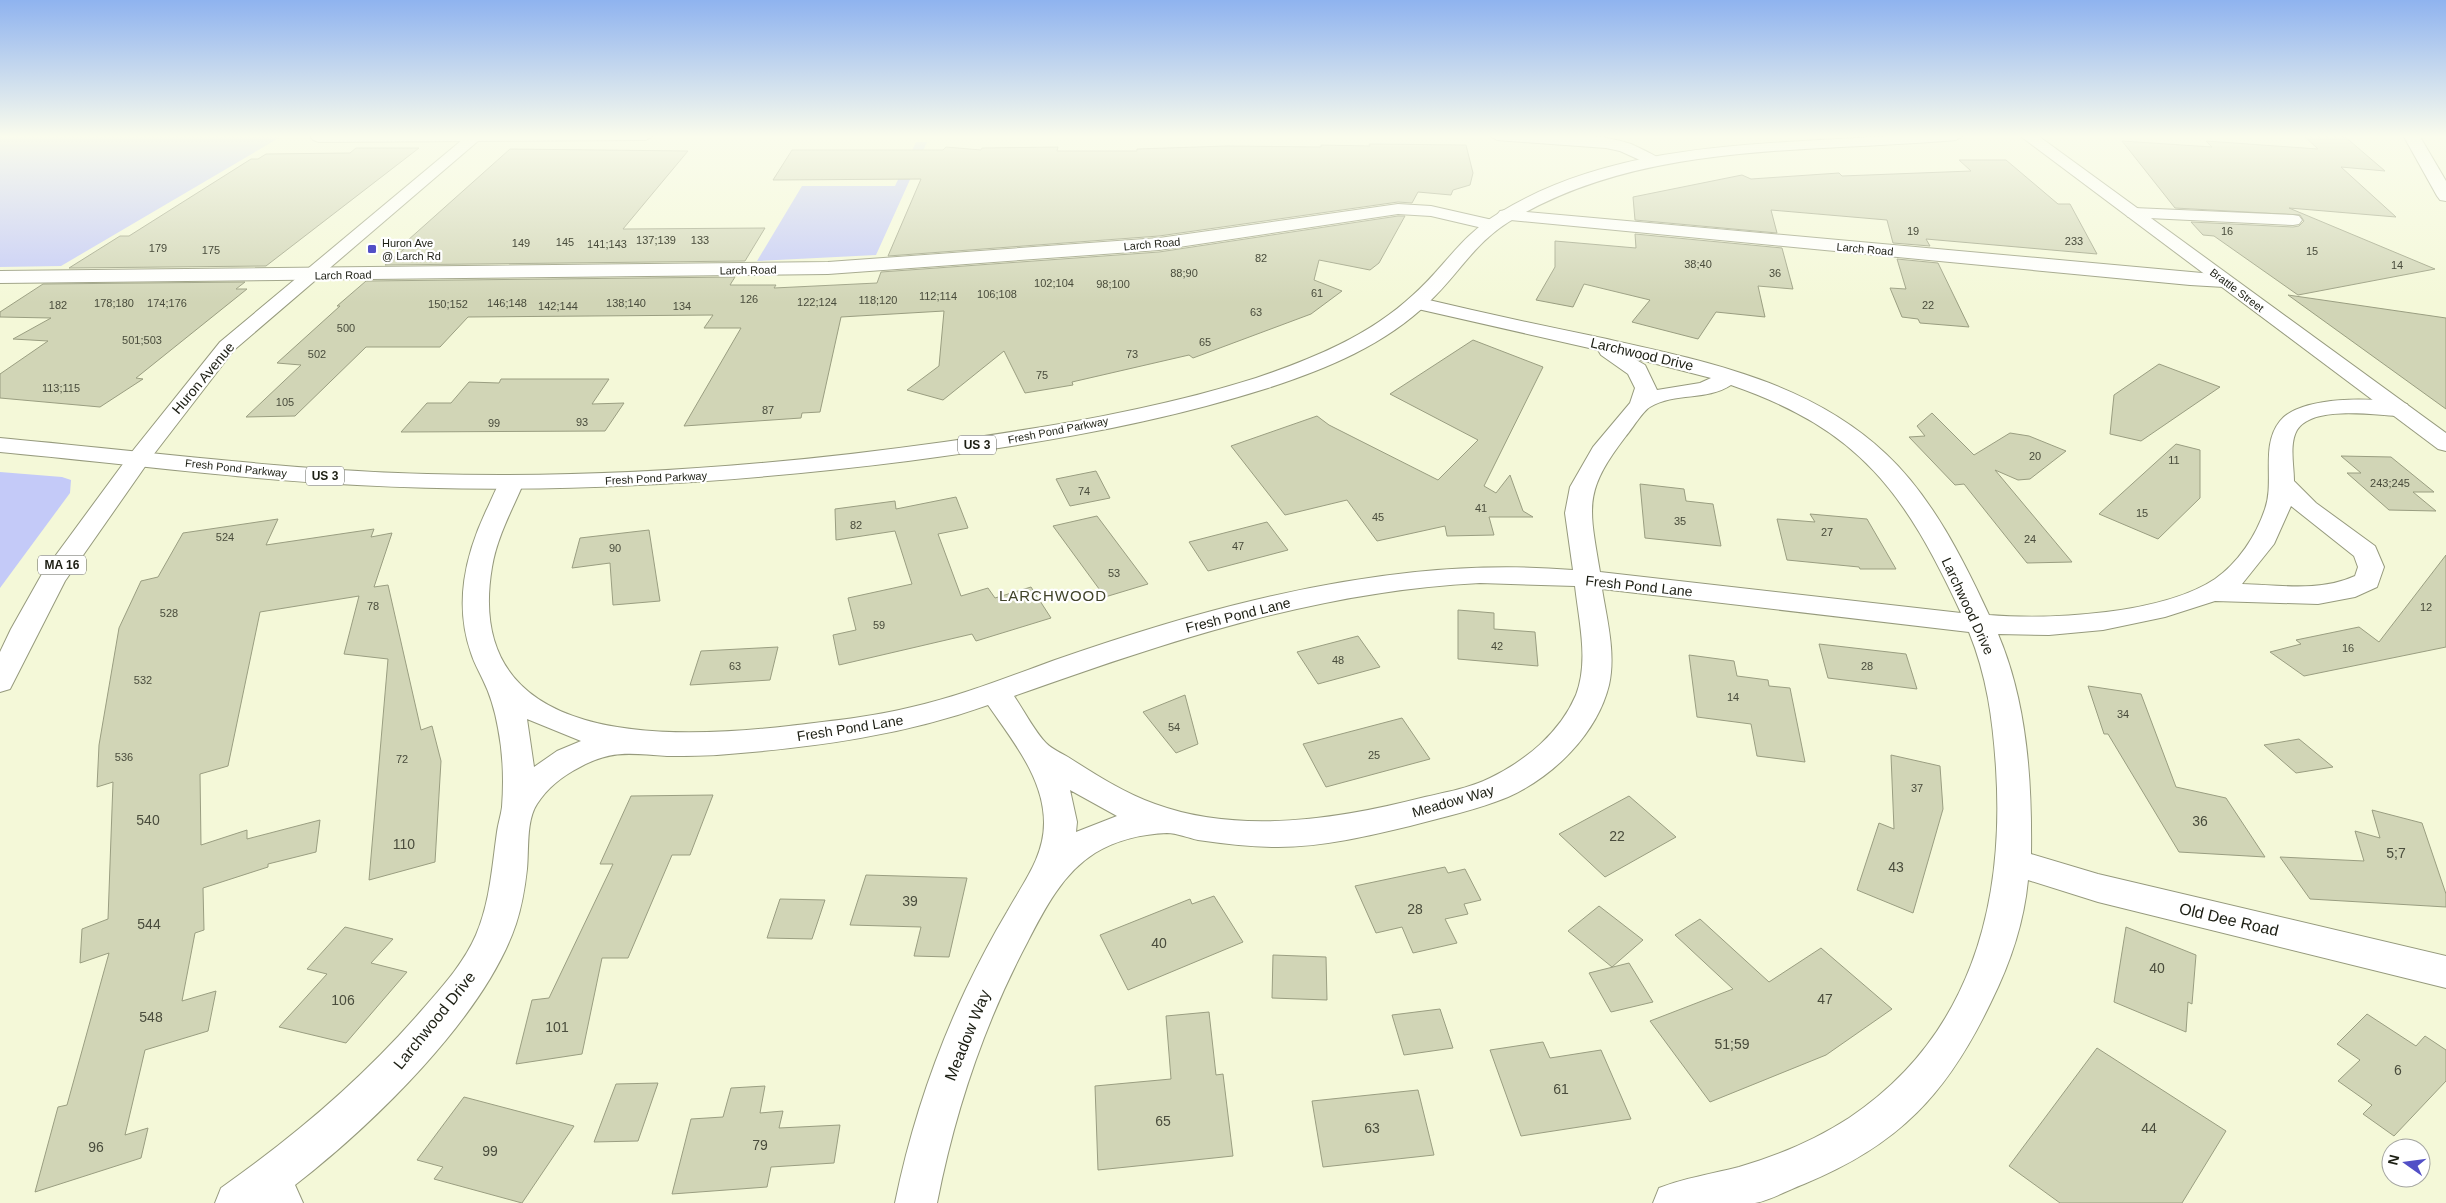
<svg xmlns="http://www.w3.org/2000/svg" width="2446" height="1203" viewBox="0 0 2446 1203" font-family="Helvetica,sans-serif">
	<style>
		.green { fill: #c4caf8 }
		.building { fill: #d1d5b6; stroke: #9a9e81 }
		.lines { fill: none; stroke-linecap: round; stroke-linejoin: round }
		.minor-casing { stroke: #969a7d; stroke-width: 2 }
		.tertiary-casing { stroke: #969a7d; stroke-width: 2 }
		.primary-casing { stroke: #969a7d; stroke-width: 2 }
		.trunk-casing { stroke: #969a7d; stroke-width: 2 }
		.minor { fill: #fff; fill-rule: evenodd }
		.tertiary { fill: #fff; fill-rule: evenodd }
		.primary { fill: #fff; fill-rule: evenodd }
		.trunk { fill: #fff; fill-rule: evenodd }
		.poi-dot { fill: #524fc6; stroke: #fff; stroke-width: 2 }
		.labels { text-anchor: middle; stroke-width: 4.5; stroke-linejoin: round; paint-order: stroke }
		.number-label { font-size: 11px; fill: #494c3c }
		.far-poi-label { font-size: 11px; fill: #1c1e13; stroke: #fff; text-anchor: start }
		.far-street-label { font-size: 11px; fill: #1c1e13; stroke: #fff }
		.shield { fill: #fff; stroke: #60625a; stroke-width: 1 }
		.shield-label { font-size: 12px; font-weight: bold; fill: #1c1e13 }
		.street-label { font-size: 14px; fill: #1c1e13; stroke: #fff }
		.near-number-label { font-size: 14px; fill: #494c3c }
		.neighbourhood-label { font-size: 15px; letter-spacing: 1px; fill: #404329; stroke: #fff }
		.near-street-label { font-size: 16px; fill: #1c1e13; stroke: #fff }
	</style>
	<rect width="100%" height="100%" fill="#f4f8d8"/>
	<g class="green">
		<path d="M0,135H284L61,266L0,267Z"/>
		<path d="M916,142H927L876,255L757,261L802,186H895Z"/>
		<path d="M0,472L62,477L71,480L70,493L0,588Z"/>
	</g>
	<g class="building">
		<path d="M2303,135H2343L2385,171L2341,167L2396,217L2289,208L2435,269L2298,295L2214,236L2203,235L2191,222L2293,227L2299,226L2304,221L2300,215L2175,208L2122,141L2212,147L2206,141L2318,149Z"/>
		<path d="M1369,144L1466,145L1473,173L1470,185L1453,190L1451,195L1418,192L1412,203L1398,202L1159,236L888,256L921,179L773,180L792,150H943L946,147L981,150L982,148L1058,147L1057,151H1137V149L1227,146L1321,147V145L1370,146Z"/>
		<path d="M356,148H419L266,266L69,268L120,236H129L251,159H258L266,154L350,153Z"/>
		<path d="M510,149L688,151L623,229L765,228L745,261L385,265L404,249H398Z"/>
		<path d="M1959,160H2006L2058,204H2070L2097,254L1926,239L1930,246L1893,243L1887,220L1771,210L1777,233L1635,220L1633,197L1742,175L1751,179L1839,173L1842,176L1971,171Z"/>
		<path d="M1398,216H1405L1379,263L1370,270L1319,260L1314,280L1342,291L1311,314L1193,358L1189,355L1072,382L1073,385L1025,393L1004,351L943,400L907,390L939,366L944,311L841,317L820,412L802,413L801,418L684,426L741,328H704L713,315L468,317L440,347H366L295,416L246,417L301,365L277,363L340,306H337L366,281L735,277L730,285H776L774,288L877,283L881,272L1159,252Z"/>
		<path d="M1635,234L1782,248L1793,289L1758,286L1765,317L1716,312L1698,339L1632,322L1650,300L1584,284L1573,307L1536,300L1555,267V241L1636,248Z"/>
		<path d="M1897,259L1938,263L1969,327L1920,323L1918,319L1902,317L1890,288L1906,289Z"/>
		<path d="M245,282L236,289H247L136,378L143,379L100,407L0,398V374L48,341L13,339L51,318L0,317V312L43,284Z"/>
		<path d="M2288,295L2446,318V409Z"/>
		<path d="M1473,340L1543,367L1484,486L1496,493L1510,475L1523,511L1533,517H1489L1494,535L1447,536L1445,526L1377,541L1347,500L1285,515L1231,446L1317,416L1329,425L1438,480L1478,440L1390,394Z"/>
		<path d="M2159,364L2220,387L2141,441L2110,434L2114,395Z"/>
		<path d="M501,379H609L592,404L624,403L605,431L401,432L427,403H451L469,382L499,383Z"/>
		<path d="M1932,413L1974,455L2010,433L2029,436L2066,451L2030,479L2018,480L1995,470L2072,562L2027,563L1964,484L1955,485L1909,437L1925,436L1917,426Z"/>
		<path d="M2176,444L2200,450V498L2158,539L2099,514Z"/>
		<path d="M2341,456L2391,457L2434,492H2413L2436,511L2389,510L2347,473H2361Z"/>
		<path d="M1096,471L1110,498L1070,506L1056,479Z"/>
		<path d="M1640,484L1684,489L1686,501L1713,504L1721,546L1645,538Z"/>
		<path d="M956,497L968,528L938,534L961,596L988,588L995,598L1031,587L1051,618L976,641L972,634L839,665L833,635L856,630L848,598L912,584L895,531L836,540L835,509L895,501L896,509Z"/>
		<path d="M1810,514L1867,519L1896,569H1860L1859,567L1787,560L1777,519L1815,522Z"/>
		<path d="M1097,516L1148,584L1105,597L1053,526Z"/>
		<path d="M278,519L266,545L374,529L371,537L392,533L374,587L388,585L421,730L432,726L441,761L435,862L369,880L388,659L344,654L359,596L260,612L228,766L200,774L201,845L247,830V839L320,820L316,852L268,864V867L203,888L204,930L195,933L182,1001L216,991L208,1031L145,1050L125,1135L148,1128L141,1158L35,1192L58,1107L67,1105L109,953L80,963L82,929L108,919L113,782L97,787L99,745L119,628L141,581L158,577L183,533Z"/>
		<path d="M1267,522L1288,550L1208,571L1189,542Z"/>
		<path d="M649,530L660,601L613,605L610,563L572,568L580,538Z"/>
		<path d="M2446,555V647L2304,676L2270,652L2301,644L2296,640L2359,627L2379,642Z"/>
		<path d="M1458,610L1494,613V629L1535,632L1538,666L1458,659Z"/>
		<path d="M1358,636L1380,667L1318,684L1297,652Z"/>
		<path d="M1819,644L1906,654L1917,689L1828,678Z"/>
		<path d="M778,647L770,680L690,685L701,651Z"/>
		<path d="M1689,655L1734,661L1737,676L1768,680L1769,686L1790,688L1805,762L1757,756L1751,724L1697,717Z"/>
		<path d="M2088,686L2141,694L2176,787L2226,798L2265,857L2179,852L2108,734H2104Z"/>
		<path d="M1185,695L1198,744L1176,753L1143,712Z"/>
		<path d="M1402,718L1430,759L1326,787L1303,744Z"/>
		<path d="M2299,739L2333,767L2296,773L2264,745Z"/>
		<path d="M1891,755L1940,766L1943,809L1913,913L1857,890L1879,823L1894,829Z"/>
		<path d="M713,795L690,855H672L628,958H602L582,1054L516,1064L532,1000L549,998L613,864H600L631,796Z"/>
		<path d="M1629,796L1676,837L1605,877L1559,834Z"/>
		<path d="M2372,810L2422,823L2446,894V907L2310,899L2280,857L2364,861L2355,831L2380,838Z"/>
		<path d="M1445,867L1448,873L1465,869L1481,900L1464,904L1468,914L1445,919L1457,943L1413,953L1402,927L1376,933L1355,886Z"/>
		<path d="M866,875L967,878L949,957L914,956L921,927L850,925Z"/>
		<path d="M1214,896L1243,942L1128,990L1100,935L1190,899L1192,904Z"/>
		<path d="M780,899L825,900L812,939L767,938Z"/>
		<path d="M1599,906L1643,940L1612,967L1568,931Z"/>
		<path d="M1700,919L1769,982L1821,948L1892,1009L1826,1055L1710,1102L1650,1021L1733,989L1675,935Z"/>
		<path d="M345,927L393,939L371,963L407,972L346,1043L279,1027L327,974L307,969Z"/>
		<path d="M2126,927L2196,955L2192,1004L2188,1002L2186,1032L2114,1002Z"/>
		<path d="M1273,955L1326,957L1327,1000L1272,998Z"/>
		<path d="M1629,963L1653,1002L1611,1012L1589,973Z"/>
		<path d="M1440,1009L1453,1048L1404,1055L1392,1015Z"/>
		<path d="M1209,1012L1216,1075L1223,1074L1233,1156L1098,1170L1095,1086L1171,1079L1166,1016Z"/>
		<path d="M2367,1014L2416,1046L2425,1036L2446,1050V1081L2394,1136L2363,1114L2372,1105L2338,1081L2360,1060L2337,1044Z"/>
		<path d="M1543,1042L1550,1058L1601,1050L1631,1119L1521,1136L1490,1050Z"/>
		<path d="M2097,1048L2226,1131L2182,1203H2060L2009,1166Z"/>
		<path d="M658,1083L638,1141L594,1142L616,1084Z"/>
		<path d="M765,1086L760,1113L783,1111L779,1128L840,1125L834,1163L771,1167L767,1187L672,1194L691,1119L723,1117L731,1088Z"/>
		<path d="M1418,1090L1434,1155L1323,1167L1312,1101Z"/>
		<path d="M464,1097L574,1126L522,1203L434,1179L443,1167L417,1160Z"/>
	</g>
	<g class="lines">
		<defs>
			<g id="minor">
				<path d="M313,135H654L646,140L319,142L313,140L311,137Z"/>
				<path d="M1489,135C1531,132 1591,131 1631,144C1640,148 1650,153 1659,158L1661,161L1659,164L1653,166L1620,151L1606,148L1497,140Z"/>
				<path d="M1398,204L1431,206L1497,221L1500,225L1497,229L1491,230L1431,216L1398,214L1159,250L828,274L0,283V271L828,262L1159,238Z"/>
				<path d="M2134,208L2293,215L2299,216L2302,220L2299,224L2293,225L2128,217L2125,213L2128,209Z"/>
				<path d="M1506,210L2224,275L2231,277L2234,281L2231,285L2224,287L2190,285L1500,219L1497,215L1500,211Z"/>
				<path d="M1416,297C1475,311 1534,324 1593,336C1696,359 1807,379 1886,454C1932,497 1963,559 1989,615C2051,620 2163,614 2215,579C2238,563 2256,536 2265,509C2275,481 2260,446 2280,421C2301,395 2376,397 2407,404L2410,409L2407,414L2399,416C2374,415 2313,405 2297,430C2289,444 2294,466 2294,481L2316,503L2375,546L2384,567L2377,587L2355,597L2318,604L2215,601L2165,617L2103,630L2049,635L1998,634C2027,702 2032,780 2031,854L2098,874L2446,956V988L2098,902L2028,880C2024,923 2010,964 1991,1002C1947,1094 1899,1145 1804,1184C1788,1190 1771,1200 1755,1203C1745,1203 1734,1203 1724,1203C1701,1203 1677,1203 1653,1203L1659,1188C1684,1178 1712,1174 1739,1167C1777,1156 1815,1140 1849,1118C1970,1037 2005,906 1996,768C1993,721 1987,676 1969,632L1602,589C1607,620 1616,654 1609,685C1597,734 1553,777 1508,797C1477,810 1443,817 1410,826C1368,836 1323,847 1278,847C1252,847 1225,844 1198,840C1189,838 1176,833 1167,833C1143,834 1116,840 1095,853C1063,873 1045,908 1028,941C984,1024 955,1111 937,1203H895C910,1129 934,1057 966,989C979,962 992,937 1007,912C1023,883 1044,857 1044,823C1044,778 1012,740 988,705C904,735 817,747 729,754C708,756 688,756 667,756C633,754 613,749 580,767C564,775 547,788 537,804C526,821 529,849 527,869C525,887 522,906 516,924C485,1017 371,1126 295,1185L303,1203H215L221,1188C295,1136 363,1078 422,1010C442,987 464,963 476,935C490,902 492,867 497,832C498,824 501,815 502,807C504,781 503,753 498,728C495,711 490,694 483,680C479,671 474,663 471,653C454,604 465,556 486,511C492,499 496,487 503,477L512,475L521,477L524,482C512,510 497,537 492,567C461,749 671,739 789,726C830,721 872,717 912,707C961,696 1008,677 1055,660C1121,637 1187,616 1255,600C1360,575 1465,561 1573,570L1565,513L1570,487L1593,447L1630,403L1635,388L1628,374L1601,355L1598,350L1409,307L1406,303L1409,299ZM1633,358L1711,378L1700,383L1657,390L1645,365ZM1731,385C1861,430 1905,493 1961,613L1600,572C1589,506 1583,492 1626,436C1632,429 1643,411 1650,407C1675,392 1707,401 1731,385ZM2291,506L2354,556L2358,567L2355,576C2320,592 2280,585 2242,584L2274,544ZM1480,583L1575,586C1579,622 1589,661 1576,695C1560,733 1525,761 1490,778C1470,788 1446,792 1425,797C1339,819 1240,835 1155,804C1124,793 1096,775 1068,757C1061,753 1052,749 1046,743C1035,732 1023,709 1014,696C1166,642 1317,591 1480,583ZM527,719L581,741L557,751L534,767ZM1070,790L1117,816L1076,832L1077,822Z"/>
			</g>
			<path id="tertiary" d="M468,135H485L234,350L147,463L139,465L131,463L127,458L131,453L220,342Z"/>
			<g id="primary">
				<path d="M2019,135H2037L2446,433V451L2438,449Z"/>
				<path d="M2403,135H2419L2446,181V201L2440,200L2437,196Z"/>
				<path d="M139,451L147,453L151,458L65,581L10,689L0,692V652L11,629L42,574L131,453Z"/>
			</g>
			<path id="trunk" d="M1906,135H1964L1956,140C1810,153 1648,141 1517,217C1474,241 1462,271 1429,302C1385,345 1326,369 1268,388C1152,425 1029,445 908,461C725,484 541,495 357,485C237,479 119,463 0,452V438C142,451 284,470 427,474C600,479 773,466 944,442C1048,427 1155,410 1256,378C1312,359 1369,336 1413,295C1445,267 1459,237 1499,213C1620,139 1770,145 1906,135Z"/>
		</defs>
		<use href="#minor" class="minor-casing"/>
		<use href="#tertiary" class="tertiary-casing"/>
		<use href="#primary" class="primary-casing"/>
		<use href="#trunk" class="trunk-casing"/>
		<use href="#minor" class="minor"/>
		<use href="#tertiary" class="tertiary"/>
		<use href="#primary" class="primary"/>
		<use href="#trunk" class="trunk"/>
	</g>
	<linearGradient id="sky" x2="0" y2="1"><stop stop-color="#8fb3ef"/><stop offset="0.45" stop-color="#fafced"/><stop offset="1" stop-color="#fafced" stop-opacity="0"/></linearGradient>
	<rect width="2446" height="303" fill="url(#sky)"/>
	<rect class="poi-dot" x="367" y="244" width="10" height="10" rx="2.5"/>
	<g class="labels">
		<g class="number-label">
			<text x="1913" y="235">19</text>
			<text x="2227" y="235">16</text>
			<text x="656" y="244">137;139</text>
			<text x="700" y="244">133</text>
			<text x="2074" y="245">233</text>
			<text x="565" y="246">145</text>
			<text x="521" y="247">149</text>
			<text x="607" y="248">141;143</text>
			<text x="158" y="252">179</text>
			<text x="211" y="254">175</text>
			<text x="2312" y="255">15</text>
			<text x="1261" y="262">82</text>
			<text x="1698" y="268">38;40</text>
			<text x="2397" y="269">14</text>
			<text x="1184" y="277">88;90</text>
			<text x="1775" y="277">36</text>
			<text x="1054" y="287">102;104</text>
			<text x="1113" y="288">98;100</text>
			<text x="1317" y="297">61</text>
			<text x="997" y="298">106;108</text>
			<text x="938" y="300">112;114</text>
			<text x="749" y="303">126</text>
			<text x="878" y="304">118;120</text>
			<text x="817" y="306">122;124</text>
			<text x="114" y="307">178;180</text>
			<text x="167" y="307">174;176</text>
			<text x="507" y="307">146;148</text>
			<text x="626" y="307">138;140</text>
			<text x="448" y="308">150;152</text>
			<text x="58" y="309">182</text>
			<text x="1928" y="309">22</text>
			<text x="558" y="310">142;144</text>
			<text x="682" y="310">134</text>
			<text x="1256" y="316">63</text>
			<text x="346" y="332">500</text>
			<text x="142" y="344">501;503</text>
			<text x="1205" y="346">65</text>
			<text x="317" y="358">502</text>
			<text x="1132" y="358">73</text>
			<text x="1042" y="379">75</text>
			<text x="61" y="392">113;115</text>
			<text x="285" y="406">105</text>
			<text x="768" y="414">87</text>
			<text x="582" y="426">93</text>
			<text x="494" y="427">99</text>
			<text x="2035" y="460">20</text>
			<text x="2174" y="464">11</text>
			<text x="2390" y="487">243;245</text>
			<text x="1084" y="495">74</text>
			<text x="1481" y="512">41</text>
			<text x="2142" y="517">15</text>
			<text x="1378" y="521">45</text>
			<text x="1680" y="525">35</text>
			<text x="856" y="529">82</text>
			<text x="1827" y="536">27</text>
			<text x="225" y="541">524</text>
			<text x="2030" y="543">24</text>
			<text x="1238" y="550">47</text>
			<text x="615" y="552">90</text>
			<text x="1114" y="577">53</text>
			<text x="373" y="610">78</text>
			<text x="2426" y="611">12</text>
			<text x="169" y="617">528</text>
			<text x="879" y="629">59</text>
			<text x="1497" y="650">42</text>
			<text x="2348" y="652">16</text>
			<text x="1338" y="664">48</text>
			<text x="735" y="670">63</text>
			<text x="1867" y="670">28</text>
			<text x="143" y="684">532</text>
			<text x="1733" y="701">14</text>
			<text x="2123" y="718">34</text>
			<text x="1174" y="731">54</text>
			<text x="1374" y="759">25</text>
			<text x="124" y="761">536</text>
			<text x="402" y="763">72</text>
			<text x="1917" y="792">37</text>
		</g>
		<g class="far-poi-label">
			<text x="382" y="247">Huron Ave<tspan x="382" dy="13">@ Larch Rd</tspan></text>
		</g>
		<g class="far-street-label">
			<text transform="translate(1152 244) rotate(-5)" y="4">Larch Road</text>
			<text transform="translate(1865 249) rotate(5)" y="4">Larch Road</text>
			<text transform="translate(748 270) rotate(-1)" y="4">Larch Road</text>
			<text transform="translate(343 275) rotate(-1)" y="4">Larch Road</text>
			<text transform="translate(2237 290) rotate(37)" y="4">Brattle Street</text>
			<text transform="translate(1058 430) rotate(-11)" y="4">Fresh Pond Parkway</text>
			<text transform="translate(236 468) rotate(6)" y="4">Fresh Pond Parkway</text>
			<text transform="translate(656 478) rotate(-3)" y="4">Fresh Pond Parkway</text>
		</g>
		<g class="shield">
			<rect x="958" y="435.5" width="38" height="19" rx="4"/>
			<rect x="306" y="466.5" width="38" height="19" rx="4"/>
			<rect x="38" y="555.5" width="48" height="19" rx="4"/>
		</g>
		<g class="shield-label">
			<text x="977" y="449">US 3</text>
			<text x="325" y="480">US 3</text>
			<text x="62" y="569">MA 16</text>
		</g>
		<g class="street-label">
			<text transform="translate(1642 354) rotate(13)" y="5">Larchwood Drive</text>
			<text transform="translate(203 378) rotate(-50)" y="5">Huron Avenue</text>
			<text transform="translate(1639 586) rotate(6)" y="5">Fresh Pond Lane</text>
			<text transform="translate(1968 606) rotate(65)" y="5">Larchwood Drive</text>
			<text transform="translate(1238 615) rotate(-14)" y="5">Fresh Pond Lane</text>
			<text transform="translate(850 728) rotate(-9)" y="5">Fresh Pond Lane</text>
			<text transform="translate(1453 801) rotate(-16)" y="5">Meadow Way</text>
		</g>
		<g class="near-number-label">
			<text x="148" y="825">540</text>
			<text x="2200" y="826">36</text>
			<text x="1617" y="841">22</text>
			<text x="404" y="849">110</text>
			<text x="2396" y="858">5;7</text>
			<text x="1896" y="872">43</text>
			<text x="910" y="906">39</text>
			<text x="1415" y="914">28</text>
			<text x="149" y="929">544</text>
			<text x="1159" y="948">40</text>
			<text x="2157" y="973">40</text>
			<text x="1825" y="1004">47</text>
			<text x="343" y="1005">106</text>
			<text x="151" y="1022">548</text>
			<text x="557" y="1032">101</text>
			<text x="1732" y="1049">51;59</text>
			<text x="2398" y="1075">6</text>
			<text x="1561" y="1094">61</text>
			<text x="1163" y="1126">65</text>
			<text x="1372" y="1133">63</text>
			<text x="2149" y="1133">44</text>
			<text x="760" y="1150">79</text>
			<text x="96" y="1152">96</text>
			<text x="490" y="1156">99</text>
		</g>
		<g class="neighbourhood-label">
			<text x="1053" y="601">LARCHWOOD</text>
		</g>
		<g class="near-street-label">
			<text transform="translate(2229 919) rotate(13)" y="6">Old Dee Road</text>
			<text transform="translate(434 1020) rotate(-51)" y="6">Larchwood Drive</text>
			<text transform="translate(967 1035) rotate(-68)" y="6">Meadow Way</text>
		</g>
	</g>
	<g transform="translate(2406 1163) rotate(284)"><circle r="24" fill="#ffffff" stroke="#a4a5a1"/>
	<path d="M0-4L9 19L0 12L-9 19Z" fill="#524fc6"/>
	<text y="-8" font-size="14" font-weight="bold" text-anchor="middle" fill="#1c1e13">N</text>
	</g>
</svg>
